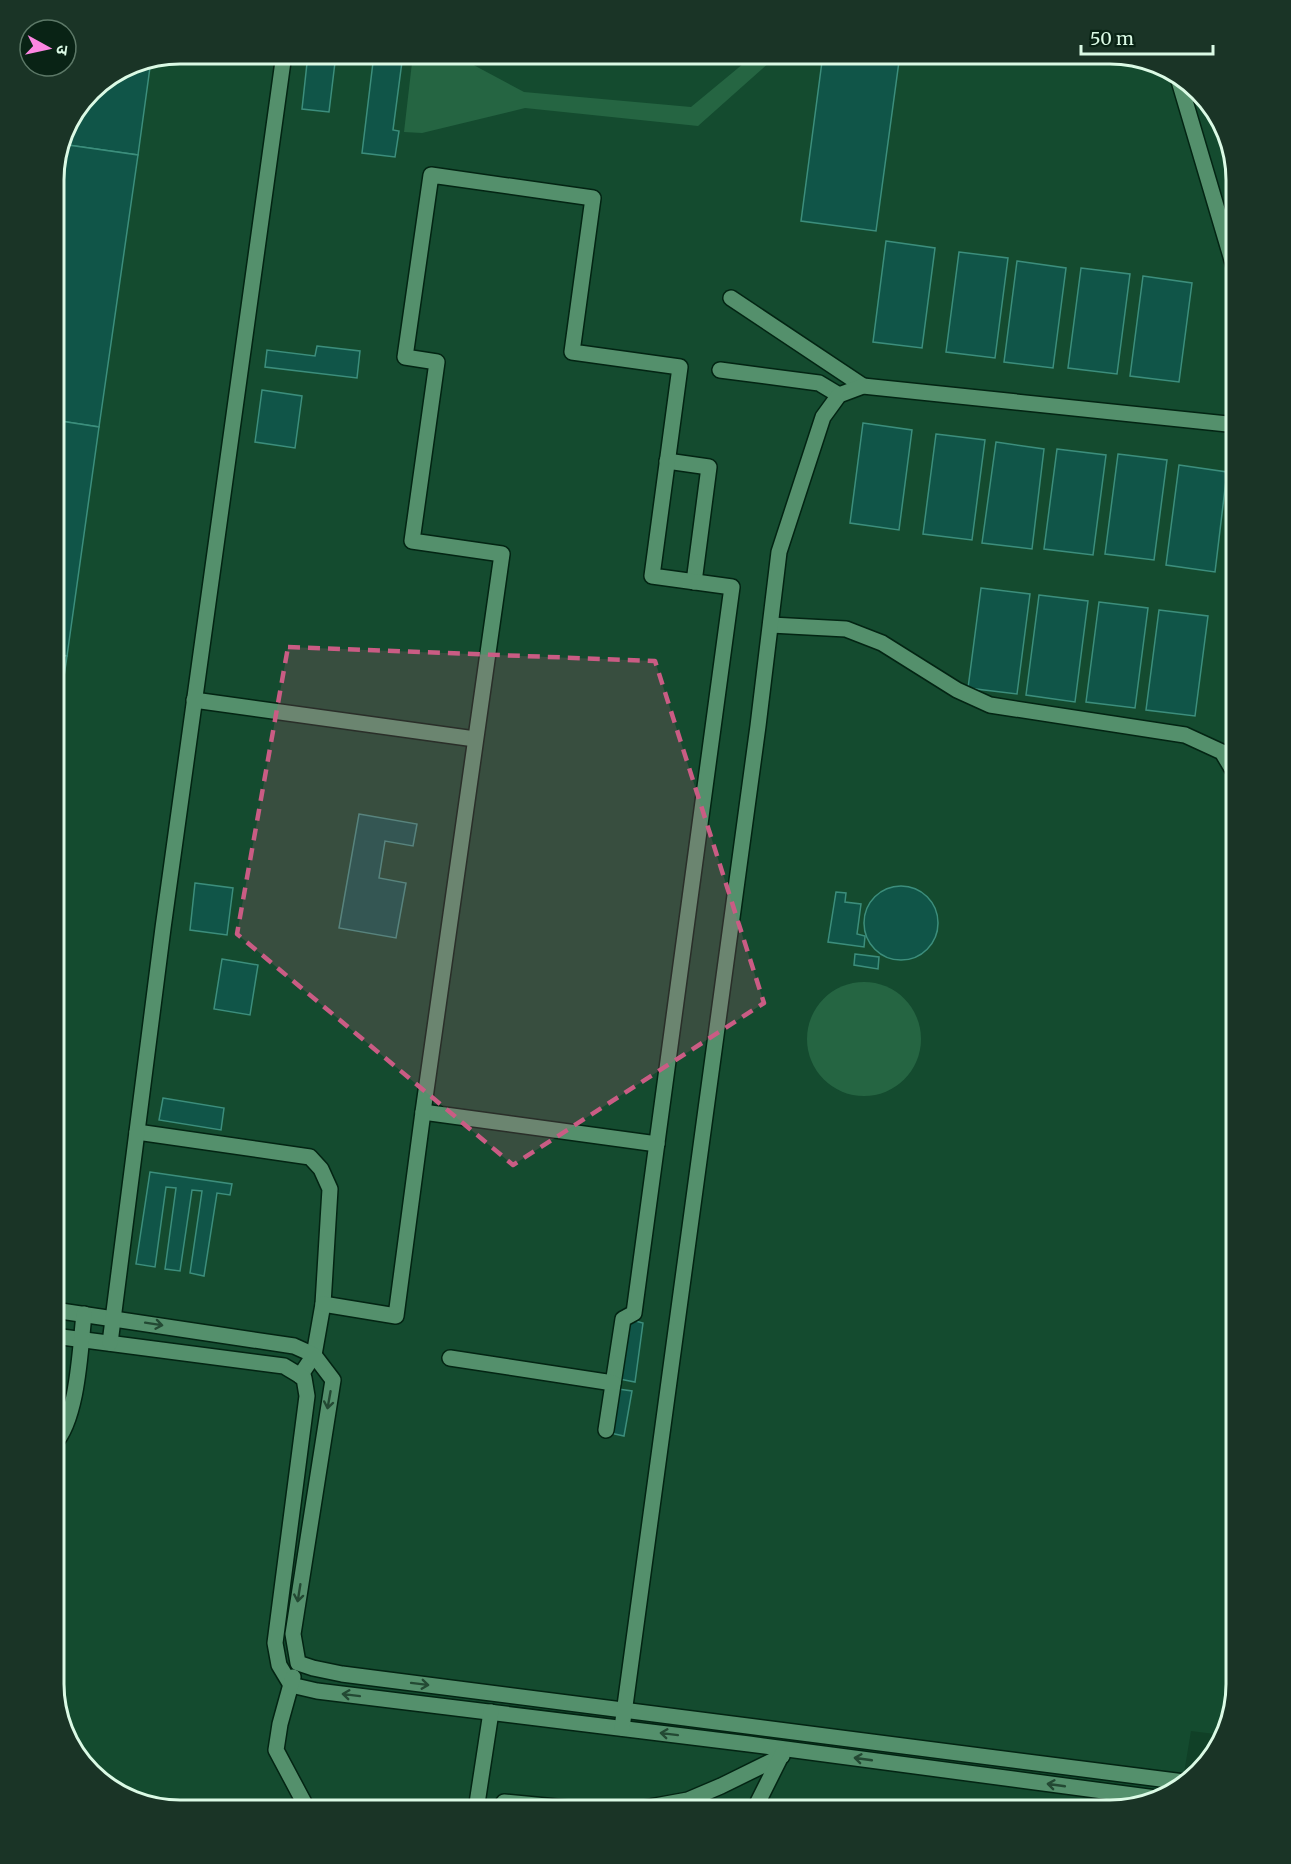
<svg xmlns="http://www.w3.org/2000/svg" width="1291" height="1864" viewBox="0 0 1291 1864" font-family="Merriweather,'Noto Sans Devanagari',serif">
	<style>
		.built { fill: #144b2f }
		.water { fill: #256542 }
		.building { fill: #105548; stroke: #3c8e7c; stroke-width: 1.5 }
		.lines { fill: none; stroke-linecap: round; stroke-linejoin: round }
		.minor-casing { stroke: #032413; stroke-width: 18 }
		.minor { stroke: #54906c; stroke-width: 15 }
		.oneway { stroke: #234933 }
		.marked { fill: #ca5c84; fill-opacity: 0.2; stroke: #ca5c84; stroke-width: 4.5; stroke-dasharray: 12 8; stroke-linejoin: round }
		.rim { fill: none; stroke: #dbfae5; stroke-width: 3 }
	</style>
	<rect width="100%" height="100%" fill="#104027"/>
	<path class="built" d="M181,54H1118L1174,71L1220,118L1237,181V1684L1223,1735L1191,1731L1182,1785L1173,1793L1111,1810H173L111,1789L71,1746L54,1683V173L64,132L91,91L133,64Z"/>
	<g class="water">
		<path d="M413,54H453L524,92L691,107L755,54H779L698,126L525,108L422,133L404,132Z"/>
		<circle cx="864" cy="1039" r="57"/>
	</g>
	<g class="building">
		<path d="M308,54H336L329,112L302,109Z"/>
		<path d="M374,54H403L393,130L399,131L395,157L362,153Z"/>
		<path d="M823,54H900L876,231L801,221Z"/>
		<path d="M151,60L138,155L61,144L64,132L91,91L133,64Z"/>
		<path d="M61,144L138,155L99,427L54,420V173Z"/>
		<path d="M886,241L935,248L922,348L873,342Z"/>
		<path d="M959,252L1008,258L995,358L946,352Z"/>
		<path d="M1017,261L1066,268L1053,368L1004,362Z"/>
		<path d="M1081,268L1130,274L1117,374L1068,368Z"/>
		<path d="M1143,276L1192,283L1179,382L1130,376Z"/>
		<path d="M317,346L360,351L357,378L265,367L267,350L315,356Z"/>
		<path d="M262,390L302,396L295,448L255,442Z"/>
		<path d="M54,420L99,427L67,656L54,654Z"/>
		<path d="M863,423L912,430L899,530L850,523Z"/>
		<path d="M936,434L985,440L972,540L923,534Z"/>
		<path d="M996,442L1044,449L1032,549L982,543Z"/>
		<path d="M1057,449L1106,455L1093,555L1044,549Z"/>
		<path d="M1118,454L1167,460L1154,560L1105,554Z"/>
		<path d="M1179,465L1227,472L1215,572L1166,565Z"/>
		<path d="M981,588L1030,594L1017,694L968,688Z"/>
		<path d="M1039,595L1088,601L1075,702L1026,695Z"/>
		<path d="M1099,602L1148,608L1135,708L1086,702Z"/>
		<path d="M1159,610L1208,616L1195,716L1146,710Z"/>
		<path d="M54,654L67,656L54,745Z"/>
		<path d="M359,814L417,824L413,846L385,841L379,878L406,883L396,938L339,928Z"/>
		<path d="M195,883L233,888L227,935L190,930Z"/>
		<circle cx="901" cy="923" r="37"/>
		<path d="M836,892L846,893L845,902L861,904L857,934L865,936L864,947L828,942Z"/>
		<path d="M855,954L879,957L878,969L854,965Z"/>
		<path d="M222,959L258,965L250,1015L214,1009Z"/>
		<path d="M163,1098L224,1108L221,1130L159,1120Z"/>
		<path d="M150,1172L232,1184L230,1195L217,1193L204,1276L190,1273L202,1191L192,1190L180,1271L165,1269L176,1188L166,1187L155,1267L136,1264Z"/>
		<path d="M628,1319L643,1323L635,1382L619,1379Z"/>
		<path d="M618,1389L632,1391L624,1436L610,1433Z"/>
	</g>
	<g class="lines">
		<defs>
			<g id="minor">
				<path d="M1177,74L1237,277"/>
				<path d="M731,298L863,386"/>
				<path d="M720,370L819,383L839,395"/>
				<path d="M667,461L709,467L694,582"/>
				<path d="M771,625L846,629L882,643L957,690L990,705L1185,735L1222,752L1237,777"/>
				<path d="M194,700L475,739"/>
				<path d="M423,1112L657,1144"/>
				<path d="M137,1132L310,1157L321,1169L330,1189L323,1304L314,1355L300,1376"/>
				<path d="M323,1304L396,1316L423,1112L502,554L412,541L437,362L405,357L431,175L593,198L572,352L680,367L652,576L732,587L634,1313L623,1319L606,1430"/>
				<path d="M54,1310L294,1346L314,1355L333,1380L293,1634L298,1663L313,1668L342,1674L1184,1782"/>
				<path d="M54,1336L284,1366L304,1378L307,1396L275,1643L279,1665L291,1685L317,1691L749,1744L1156,1798"/>
				<path d="M110,1343L163,928L284,54"/>
				<path d="M450,1358L613,1383"/>
				<path d="M54,1444C78,1418 80,1350 84,1314"/>
				<path d="M293,1677L280,1724L276,1750L308,1810"/>
				<path d="M622,1728L758,726L779,552L823,417L839,395L863,386L1237,425"/>
				<path d="M504,1802L588,1810"/>
				<path d="M476,1810L491,1712"/>
				<path d="M633,1810L688,1800L721,1786L782,1756"/>
				<path d="M754,1810L782,1754"/>
			</g>
		</defs>
		<use href="#minor" class="minor-casing"/>
		<use href="#minor" class="minor"/>
	</g>
	<defs><path id="oneway-shaft" d="M-6 0H5M1.5-3L5.5 0L1.5 3" fill="none" stroke-width="1.6" stroke-linecap="round" stroke-linejoin="round" transform="scale(1.5)"/></defs>
	<g class="oneway">
		<use href="#oneway-shaft" transform="translate(154 1324) rotate(9)"/>
		<use href="#oneway-shaft" transform="translate(329 1400) rotate(100)"/>
		<use href="#oneway-shaft" transform="translate(299 1593) rotate(99)"/>
		<use href="#oneway-shaft" transform="translate(420 1684) rotate(7)"/>
		<use href="#oneway-shaft" transform="translate(351 1695) rotate(-173)"/>
		<use href="#oneway-shaft" transform="translate(669 1734) rotate(-173)"/>
		<use href="#oneway-shaft" transform="translate(863 1759) rotate(-172)"/>
		<use href="#oneway-shaft" transform="translate(1056 1785) rotate(-172)"/>
	</g>
	<path class="marked" d="M288,647L655,661L764,1003L513,1165L237,934Z"/>
	<path d="M0 0H1291V1864H0ZM180 64H1110A116 116 0 0 1 1226 180V1684A116 116 0 0 1 1110 1800H180A116 116 0 0 1 64 1684V180A116 116 0 0 1 180 64Z" fill="#1a3426" fill-rule="evenodd"/>
	<path class="rim" d="M180 64H1110A116 116 0 0 1 1226 180V1684A116 116 0 0 1 1110 1800H180A116 116 0 0 1 64 1684V180A116 116 0 0 1 180 64Z"/>
	<g transform="translate(48 48) rotate(98)"><circle r="28" fill="#092315" stroke="#5d7968" stroke-width="1.5"/>
	<path d="M0-4.5L10 22L0 15L-10 22Z" fill="#fd86e2"/>
	<text y="-9" font-size="16" font-weight="bold" text-anchor="middle" fill="#dbfae5">उ</text>
	</g>
	<path d="M1081 45v9h132v-9" fill="none" stroke="#dbfae5" stroke-width="3"/>
	<text x="1090" y="45" font-size="18" fill="#dbfae5" stroke="#092315" stroke-width="4.5" paint-order="stroke">50 m</text>
</svg>
